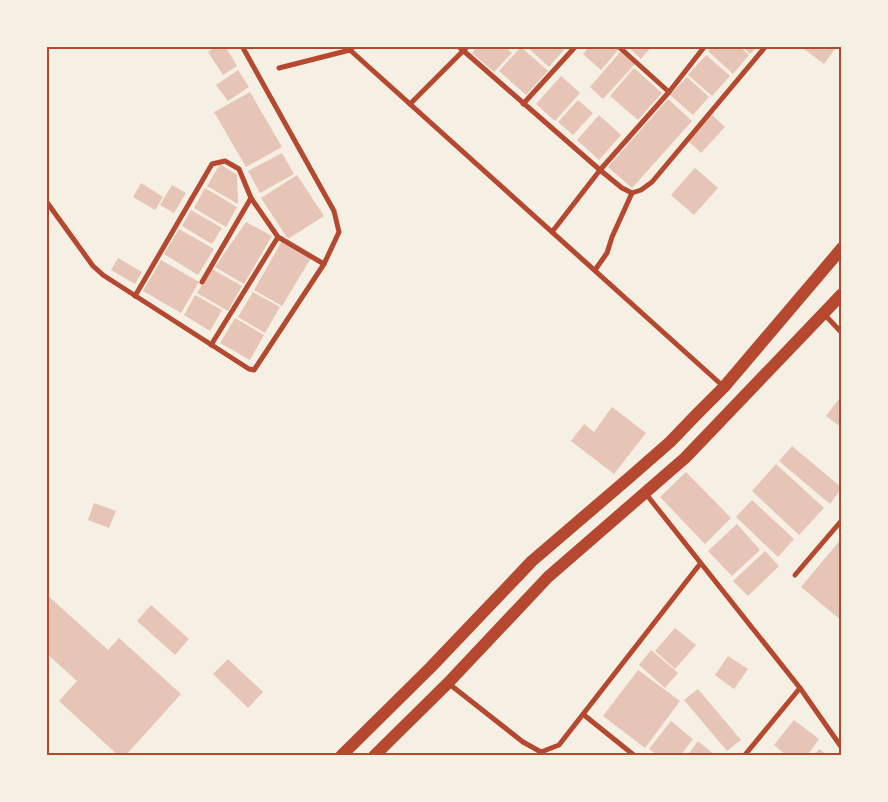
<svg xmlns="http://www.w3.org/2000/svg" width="888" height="802" viewBox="0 0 888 802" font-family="'Roboto Condensed',sans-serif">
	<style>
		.building { fill: #e6c5b7 }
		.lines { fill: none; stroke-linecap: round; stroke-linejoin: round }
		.minor { stroke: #b5482f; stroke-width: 5 }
		.primary { stroke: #b5482f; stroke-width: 12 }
		.neatline { fill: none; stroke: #b5482f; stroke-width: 2 }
	</style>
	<rect width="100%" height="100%" fill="#f6efe4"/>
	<g class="building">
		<path d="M217,46H225L237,66L223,75L208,52Z"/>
		<path d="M478,46H504L512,53L494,72L472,53Z"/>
		<path d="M526,46H567L549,67Z"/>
		<path d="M590,46H617L619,49L601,70L583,54Z"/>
		<path d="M627,46H652L641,59Z"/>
		<path d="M713,46H739L749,55L733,74L708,51Z"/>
		<path d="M742,46H758L750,54Z"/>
		<path d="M800,46H837L824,64Z"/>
		<path d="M521,47L548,71L526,95L499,71Z"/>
		<path d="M621,51L635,64L603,99L590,87Z"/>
		<path d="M706,55L730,76L712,96L688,75Z"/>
		<path d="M634,68L662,93L638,120L610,96Z"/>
		<path d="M238,70L249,87L228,101L216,85Z"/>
		<path d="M561,76L580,93L555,121L536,104Z"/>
		<path d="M687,77L709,97L693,115L670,95Z"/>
		<path d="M250,92L282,147L246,167L214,112Z"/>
		<path d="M668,99L692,121L632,188L608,167Z"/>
		<path d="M578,100L593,113L573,135L558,122Z"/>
		<path d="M711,114L725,127L701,153L687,140Z"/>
		<path d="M599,115L621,135L599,160L577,140Z"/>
		<path d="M282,153L294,174L260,193L248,171Z"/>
		<path d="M220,164L237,175L238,204L207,186Z"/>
		<path d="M695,168L718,188L694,215L671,195Z"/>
		<path d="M297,175L324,216L288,239L261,198Z"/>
		<path d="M141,183L163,197L155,210L133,197Z"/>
		<path d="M172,185L186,193L174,213L160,205Z"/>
		<path d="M205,188L237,207L226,227L194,208Z"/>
		<path d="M191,210L222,228L212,244L182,226Z"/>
		<path d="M246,222L272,236L244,284L215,267Z"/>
		<path d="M179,229L214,249L198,275L164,254Z"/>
		<path d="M282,241L311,258L282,306L254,290Z"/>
		<path d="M118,258L142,272L135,284L111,270Z"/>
		<path d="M161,260L199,282L181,313L143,291Z"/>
		<path d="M212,269L242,286L228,311L197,293Z"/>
		<path d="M253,292L280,307L265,333L238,317Z"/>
		<path d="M195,295L222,310L210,331L184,315Z"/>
		<path d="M235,318L264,335L250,360L220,343Z"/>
		<path d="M842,395V428L826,416Z"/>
		<path d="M612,407L646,433L614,474L571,441L584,424L594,432Z"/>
		<path d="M792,446L842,488L830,504L779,461Z"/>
		<path d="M776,464L824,508L799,535L752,491Z"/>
		<path d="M686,472L731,518L705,544L660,497Z"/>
		<path d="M752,500L794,539L778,557L736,517Z"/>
		<path d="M94,503L116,511L109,528L88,520Z"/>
		<path d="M737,524L760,550L732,576L708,551Z"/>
		<path d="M842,538V621L801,587Z"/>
		<path d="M765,551L779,566L748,596L733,581Z"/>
		<path d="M46,594L108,650L119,638L181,694L125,756H119L59,701L77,681L46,653Z"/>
		<path d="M151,605L189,639L175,655L137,621Z"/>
		<path d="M675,628L696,645L675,669L655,651Z"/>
		<path d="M651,650L678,673L665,688L639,665Z"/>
		<path d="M728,656L748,669L734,689L715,675Z"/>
		<path d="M228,659L263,692L248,708L213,674Z"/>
		<path d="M638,670L680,701L645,748L603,716Z"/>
		<path d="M698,689L741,740L727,751L684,700Z"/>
		<path d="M794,720L819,739L807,756H787L774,745Z"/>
		<path d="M671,721L693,739L680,756H658L649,749Z"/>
		<path d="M698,741L716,756H687Z"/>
		<path d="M819,749L828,756H813Z"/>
	</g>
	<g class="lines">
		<g class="minor">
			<path d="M350,46V50L724,387"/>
			<path d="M458,46L600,170L622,188L632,193L641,190L652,182L766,46"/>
			<path d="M618,46L669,92"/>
			<path d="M279,68L350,50L354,46"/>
			<path d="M410,104L468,46"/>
			<path d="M523,104L576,46"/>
			<path d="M46,201L93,266L103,275L249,369L254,370L324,264L339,232L334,211L242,46"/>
			<path d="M552,232L600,170L669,92L705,46"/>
			<path d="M595,270L607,253L612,237L632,193"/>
			<path d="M202,282L251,198"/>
			<path d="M135,296L212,164L225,161L239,169L251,198L278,237L324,264"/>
			<path d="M824,314L842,333"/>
			<path d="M211,345L278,237"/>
			<path d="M646,494L800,688L842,748"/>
			<path d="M795,575L842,520"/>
			<path d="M448,683L523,742L541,752L559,745L700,564"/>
			<path d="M584,715L635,756"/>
			<path d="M744,756L800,688"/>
		</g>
		<g class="primary">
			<path d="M341,756L431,667L532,561L630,477L670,442L697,414L724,387L842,248"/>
			<path d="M374,756L448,683L548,577L685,458L842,294"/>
		</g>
	</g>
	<rect width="888" height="802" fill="none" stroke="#f6efe4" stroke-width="95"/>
	<rect x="48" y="48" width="792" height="706" class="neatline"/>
</svg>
